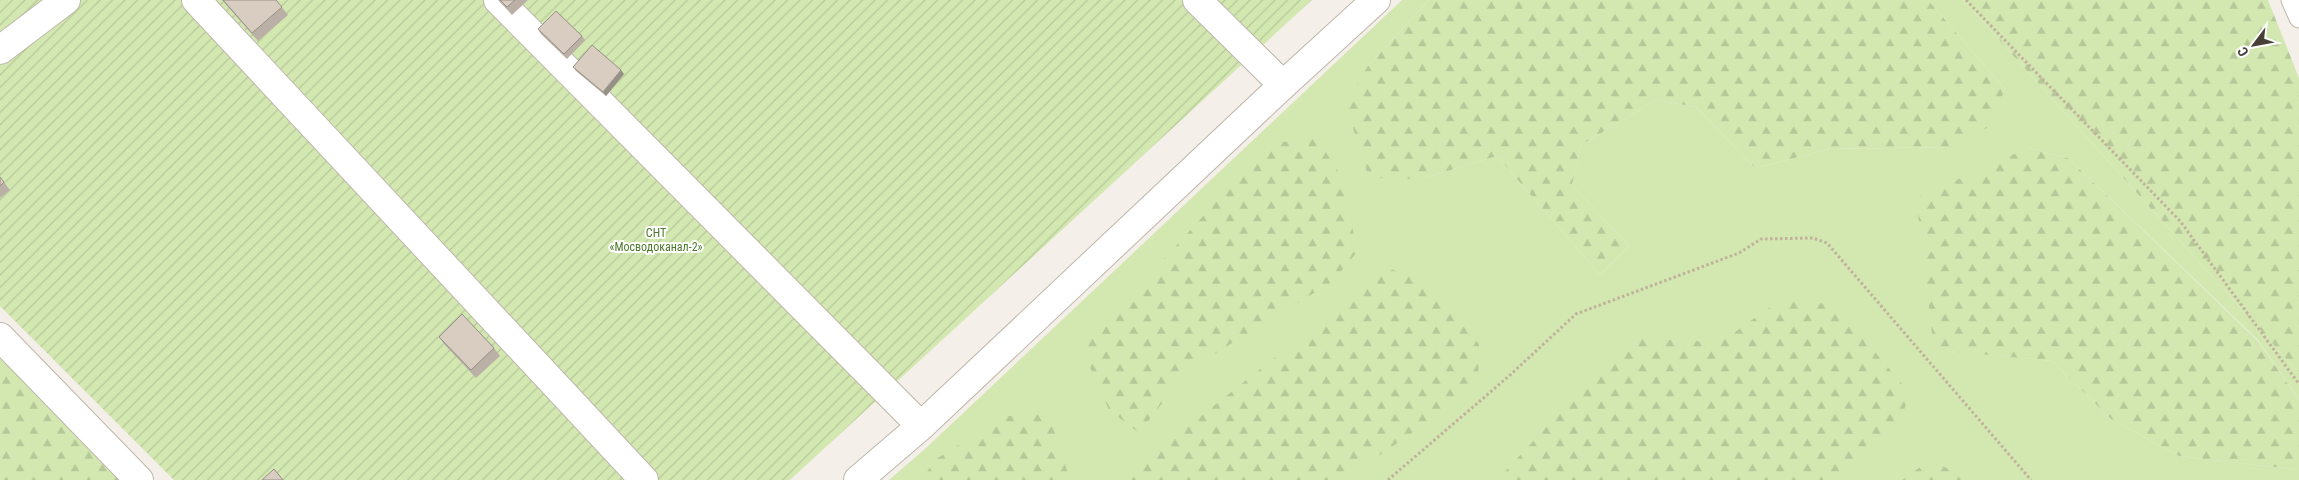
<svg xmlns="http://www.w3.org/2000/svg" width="2299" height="480" viewBox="0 0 2299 480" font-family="'Roboto Condensed',sans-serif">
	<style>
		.grass { fill: #d3e8b1 }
		.forest { fill: url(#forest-firs) }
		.garden { fill: url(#garden-furrows) }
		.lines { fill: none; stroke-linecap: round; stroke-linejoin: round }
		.lane-casing { stroke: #bfb7ab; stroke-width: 21 }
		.street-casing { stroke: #bfb7ab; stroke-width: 30 }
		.path { stroke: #c1b19c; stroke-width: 3; stroke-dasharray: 2.5 2.5; stroke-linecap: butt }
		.lane { stroke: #fff; stroke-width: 19 }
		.street { stroke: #fff; stroke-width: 28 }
		.wall { fill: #bab0a5 }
		.shaded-wall { fill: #979086 }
		.building { fill: #d8cdc0; stroke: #979086 }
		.labels { text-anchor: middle; stroke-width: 4; stroke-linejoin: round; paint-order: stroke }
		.park-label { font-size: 12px; fill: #4d792a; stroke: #fff }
	</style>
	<defs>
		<pattern id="forest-firs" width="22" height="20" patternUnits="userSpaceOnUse" patternTransform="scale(1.25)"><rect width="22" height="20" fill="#d3e8b1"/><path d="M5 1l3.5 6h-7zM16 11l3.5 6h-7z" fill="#b6c899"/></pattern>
		<pattern id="garden-furrows" width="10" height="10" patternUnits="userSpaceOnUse" patternTransform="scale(1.25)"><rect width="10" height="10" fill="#d3e8b1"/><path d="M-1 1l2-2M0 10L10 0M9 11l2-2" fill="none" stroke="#b6c899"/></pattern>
	</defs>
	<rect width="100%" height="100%" fill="#f4efe8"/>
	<path class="grass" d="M1402,0H1429L1368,66L1421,179L1497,156L1600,275L1629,246L1572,185L1581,145L1656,100L1696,107L1755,168L1830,149L1952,147L2005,89L1928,0H1963L2299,373V400L2258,340L2068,158L2028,148L1934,349L2052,361L2111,419L2179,456L2299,470V480H889L926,448Z"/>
	<g class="forest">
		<path d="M1429,0H1928L2005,89L1989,127L1952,147L1830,149L1755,168L1696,107L1656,100L1581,145L1572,185L1629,246L1600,275L1497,156L1421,179L1369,178L1345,103L1368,66Z"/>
		<path d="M1963,0H2268L2299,78V373Z"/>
		<path d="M1317,138L1339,173L1358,251L1332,282L1188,370L1139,433L1109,410L1082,349L1246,169L1275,143Z"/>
		<path d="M2028,148L2068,158L2258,341L2299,400V470L2179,456L2111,419L2052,361L1934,350L1916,198Z"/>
		<path d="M1388,268L1427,283L1479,344L1478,388L1343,480H1120Z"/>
		<path d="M1784,297L1825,304L1856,330L1910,393L1896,433L1844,480H1497L1606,363L1640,339L1721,342Z"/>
		<path d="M0,357L120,480H0Z"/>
		<path d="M1049,414L1070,480H921L936,459L1005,416Z"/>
		<path d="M1930,460L1971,480H1902Z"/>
	</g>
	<path class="garden" d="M0,0H1312L790,480H174L0,306Z"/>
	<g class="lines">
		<defs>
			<path id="lane" d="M2291,0L2299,18"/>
			<g id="street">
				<path d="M196,0L644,480"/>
				<path d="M498,0L921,426"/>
				<path d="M1197,0L1283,85"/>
				<path d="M0,50L66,0"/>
				<path d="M0,337L139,480"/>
				<path d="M858,480L921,426L1283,85L1376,0"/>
			</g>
		</defs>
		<use href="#lane" class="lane-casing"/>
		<use href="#street" class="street-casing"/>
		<g class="path">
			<path d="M1966,0L2180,221L2299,384"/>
			<path d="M1388,480L1509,376L1576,314L1739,253L1761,239L1813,238L1827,243L2031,480"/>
		</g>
		<use href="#lane" class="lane"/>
		<use href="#street" class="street"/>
	</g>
	<g class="wall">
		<path d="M222,0H276L288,15L258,41Z"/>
		<path d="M498,0H528L512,15Z"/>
		<path d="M538,29L582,36L585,40L567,59L541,34Z"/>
		<path d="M573,67L624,74L606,96L576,71Z"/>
		<path d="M0,177L10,190L0,198Z"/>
		<path d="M439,337L494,348L500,356L476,378L444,344Z"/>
	</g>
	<path class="shaded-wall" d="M621,70L624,74L606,96L603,92Z"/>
	<g class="building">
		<path d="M223,0H276L282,7L252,33Z"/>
		<path d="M500,0H515L507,7Z"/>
		<path d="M556,11L582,36L564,54L538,29Z"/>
		<path d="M592,45L621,70L603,92L573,67Z"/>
		<path d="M0,177L4,182L0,186Z"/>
		<path d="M462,314L494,348L471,370L439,337Z"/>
		<path d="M274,469L283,480H262Z"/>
	</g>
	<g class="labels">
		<g class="park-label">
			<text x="656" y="237">СНТ<tspan x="656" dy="14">«Мосводоканал-2»</tspan></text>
		</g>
	</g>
	<g transform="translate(2254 45) rotate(238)" stroke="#ffffff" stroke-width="4" paint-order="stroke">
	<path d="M0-4L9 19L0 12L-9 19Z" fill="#474037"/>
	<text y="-8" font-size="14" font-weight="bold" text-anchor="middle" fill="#474037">С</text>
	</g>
</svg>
